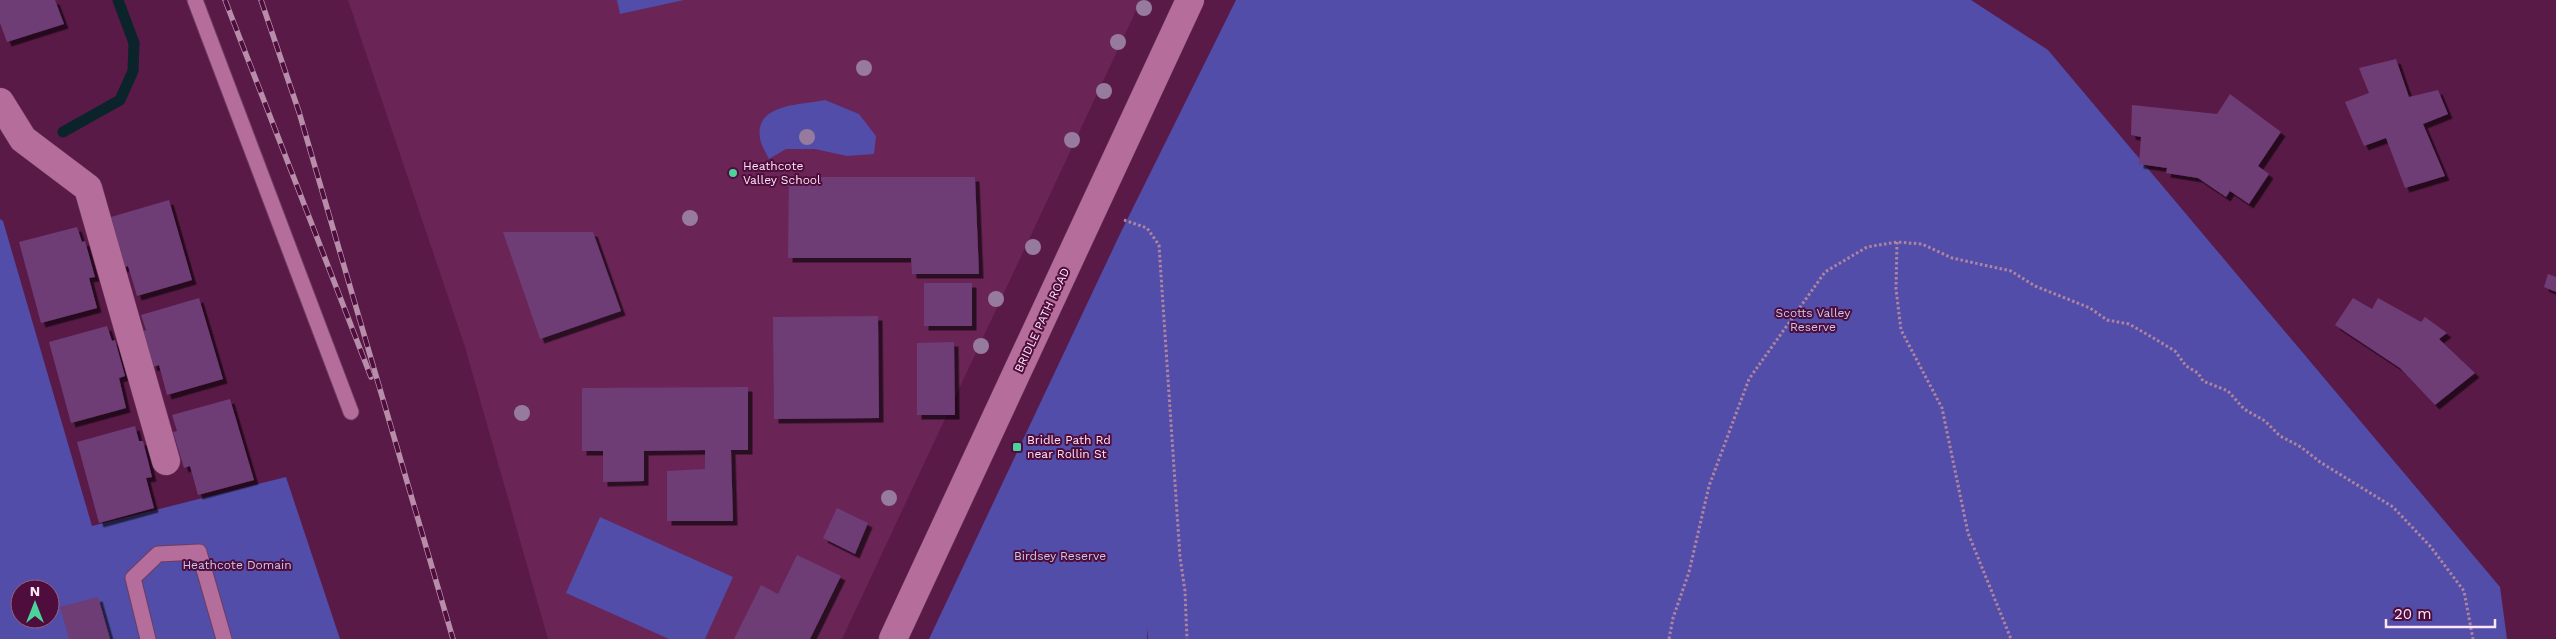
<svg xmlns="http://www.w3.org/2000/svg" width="2556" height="639" viewBox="0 0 2556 639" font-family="'Work Sans',sans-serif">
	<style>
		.built { fill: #6a2455 }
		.green { fill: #524da8; fill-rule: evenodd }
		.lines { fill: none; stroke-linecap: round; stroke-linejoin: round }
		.stream { stroke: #0b232a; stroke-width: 11 }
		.building { fill: #6e3c76; filter: url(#shadow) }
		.lane-casing { stroke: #6e3c60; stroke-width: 17 }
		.street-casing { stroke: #6e3c60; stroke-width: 29 }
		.secondary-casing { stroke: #6e3c60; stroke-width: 29 }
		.path { stroke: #b084a1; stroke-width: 3; stroke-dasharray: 2.5 2.5; stroke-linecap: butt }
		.lane { stroke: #b56d9b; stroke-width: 15 }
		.street { stroke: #b56d9b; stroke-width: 28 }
		.secondary { stroke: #b56d9b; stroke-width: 28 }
		.rail-casing { stroke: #b78da9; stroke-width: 5.5 }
		.rail { stroke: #4e0d3c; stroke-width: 4; stroke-dasharray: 11; stroke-linecap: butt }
		.tree { fill: #967b9f }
		.poi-dot { fill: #4cd39b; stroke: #4e0d3c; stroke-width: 2 }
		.labels { text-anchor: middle; stroke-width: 4; stroke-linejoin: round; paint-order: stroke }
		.poi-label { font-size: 12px; fill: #fee5f4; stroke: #4e0d3c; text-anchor: start }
		.park-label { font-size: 12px; fill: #c8cbe7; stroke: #4e0d3c }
		.street-label { font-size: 12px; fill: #fee5f4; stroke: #4e0d3c }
	</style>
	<defs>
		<filter id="shadow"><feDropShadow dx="4.5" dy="4.5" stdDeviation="0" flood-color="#0009"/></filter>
	</defs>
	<rect width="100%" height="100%" fill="#5a1a47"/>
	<path class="built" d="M348,0H1141L842,639H548L465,347Z"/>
	<g class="green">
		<path d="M617,0H684L620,14Z"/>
		<path d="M1236,0H1971L2048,50L2500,587L2507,639H1148L1147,628V639H929L1120,234Z"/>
		<path d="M825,100L859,114L876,136L874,154L847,156L815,149H786L769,159C766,153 761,145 760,138C754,103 803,105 825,100Z"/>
		<path d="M0,219L3,221L92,526L286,477L340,639H0ZM20,589H50V619H20Z"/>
		<path d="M600,517L733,577L705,639H669L566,593Z"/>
	</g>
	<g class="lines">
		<path class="stream" d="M63,132L120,100L133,71L134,43L118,0"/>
	</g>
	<g class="building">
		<path d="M0,0H55L64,24L7,42L0,23Z"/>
		<path d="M2396,59L2409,97L2438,90L2448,114L2423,124L2445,176L2405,188L2386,138L2364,146L2345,102L2369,93L2359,68Z"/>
		<path d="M2230,94L2281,132L2258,166L2269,174L2249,204L2230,191L2226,197L2198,178L2166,173L2167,168L2139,164L2141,137L2131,135L2132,105L2217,114Z"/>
		<path d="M789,177H975L979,274H912L911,258H788Z"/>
		<path d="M169,200L192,280L137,296L128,266L122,268L112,233L115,232L111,217Z"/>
		<path d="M77,227L82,242L85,241L95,277L89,278L97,308L41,323L19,242Z"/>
		<path d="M503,232H593L621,311L540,339Z"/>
		<path d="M2548,274L2556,277V292L2544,287Z"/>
		<rect x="924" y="283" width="48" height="43"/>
		<path d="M199,298L223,379L167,395L159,365L153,367L143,331L146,330L141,315Z"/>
		<path d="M2353,298L2372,309L2378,298L2421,322L2425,317L2447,333L2439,339L2475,373L2435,405L2400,368L2335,325Z"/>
		<path d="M878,316L879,418L774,419L773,317Z"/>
		<path d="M107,326L112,341L115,340L125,376L119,378L126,408L71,423L49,342Z"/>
		<path d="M954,342L955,415H917V343Z"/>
		<path d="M748,387V450H731L733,521H667V471L705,469V450L644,451V481L603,482V451H582V388Z"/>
		<path d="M230,399L254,480L198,495L190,466L184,468L173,432L177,431L172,415Z"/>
		<path d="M135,426L139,441H143L152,477L146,478L154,508L99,523L77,442Z"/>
		<path d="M837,508L868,523L855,554L823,538Z"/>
		<path d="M797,555L841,576L810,639H734L761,585L778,594Z"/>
		<path d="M98,597L110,639H69L60,607Z"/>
	</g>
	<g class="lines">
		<defs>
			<g id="lane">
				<path d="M195,0L351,412"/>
				<path d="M148,639L133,578L158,554L199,552L224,639"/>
			</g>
			<path id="street" d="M0,102L23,139L88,188L166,461"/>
			<path id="secondary" d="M893,639L1190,0"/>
		</defs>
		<use href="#lane" class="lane-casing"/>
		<use href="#street" class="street-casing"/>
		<use href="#secondary" class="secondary-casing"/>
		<g class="path">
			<path d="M1124,220L1147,228L1159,245L1180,557L1185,591L1187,639"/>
			<path d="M1897,242L1896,289L1901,330L1942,408L1968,533L2011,639"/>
			<path d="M1669,639L1673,618L1689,572L1709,486L1749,379L1825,272L1867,247L1897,242L1922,244L1952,258L2011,271L2035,286L2090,308L2107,320L2129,324L2150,336L2175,351L2186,366L2198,373L2203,381L2228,391L2244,409L2265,421L2280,436L2301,447L2320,462L2393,507L2430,546L2464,591L2473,639"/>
		</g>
		<use href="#lane" class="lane"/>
		<use href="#street" class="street"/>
		<use href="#secondary" class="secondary"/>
		<defs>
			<g id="rail">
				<path d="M225,0L371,377"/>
				<path d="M261,0L299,112L453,639"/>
			</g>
		</defs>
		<use href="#rail" class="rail-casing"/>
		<use href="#rail" class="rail"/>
	</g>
	<g class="tree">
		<circle cx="1144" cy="8" r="8"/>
		<circle cx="1118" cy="42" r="8"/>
		<circle cx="864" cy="68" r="8"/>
		<circle cx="1104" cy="91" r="8"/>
		<circle cx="807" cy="137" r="8"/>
		<circle cx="1072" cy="140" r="8"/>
		<circle cx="690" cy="218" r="8"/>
		<circle cx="1033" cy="247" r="8"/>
		<circle cx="996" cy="299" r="8"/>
		<circle cx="981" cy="346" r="8"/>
		<circle cx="522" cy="413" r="8"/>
		<circle cx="889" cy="498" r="8"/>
	</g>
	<g class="poi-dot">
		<circle cx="733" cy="173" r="5"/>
		<rect x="1012" y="442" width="10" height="10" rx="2.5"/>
	</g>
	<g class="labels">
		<g class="poi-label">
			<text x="743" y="170">Heathcote<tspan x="743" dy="14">Valley School</tspan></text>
			<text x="1027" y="444">Bridle Path Rd<tspan x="1027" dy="14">near Rollin St</tspan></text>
		</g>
		<g class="park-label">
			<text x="1813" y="317">Scotts Valley<tspan x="1813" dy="14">Reserve</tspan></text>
			<text x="1060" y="560">Birdsey Reserve</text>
			<text x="237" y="569">Heathcote Domain</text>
		</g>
		<g class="street-label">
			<text transform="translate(1042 320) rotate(-65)" y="4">BRIDLE PATH ROAD</text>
		</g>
	</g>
	<g transform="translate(35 604)"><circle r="24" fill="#4e0d3c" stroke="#946386"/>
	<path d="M0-4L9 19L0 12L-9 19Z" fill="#4cd39b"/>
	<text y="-8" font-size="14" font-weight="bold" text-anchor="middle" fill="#fee5f4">N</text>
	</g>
	<path d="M2386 619v8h109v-8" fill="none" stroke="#fee5f4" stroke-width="2.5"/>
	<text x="2394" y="619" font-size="15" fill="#fee5f4" stroke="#4e0d3c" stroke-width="4" paint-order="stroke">20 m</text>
</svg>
